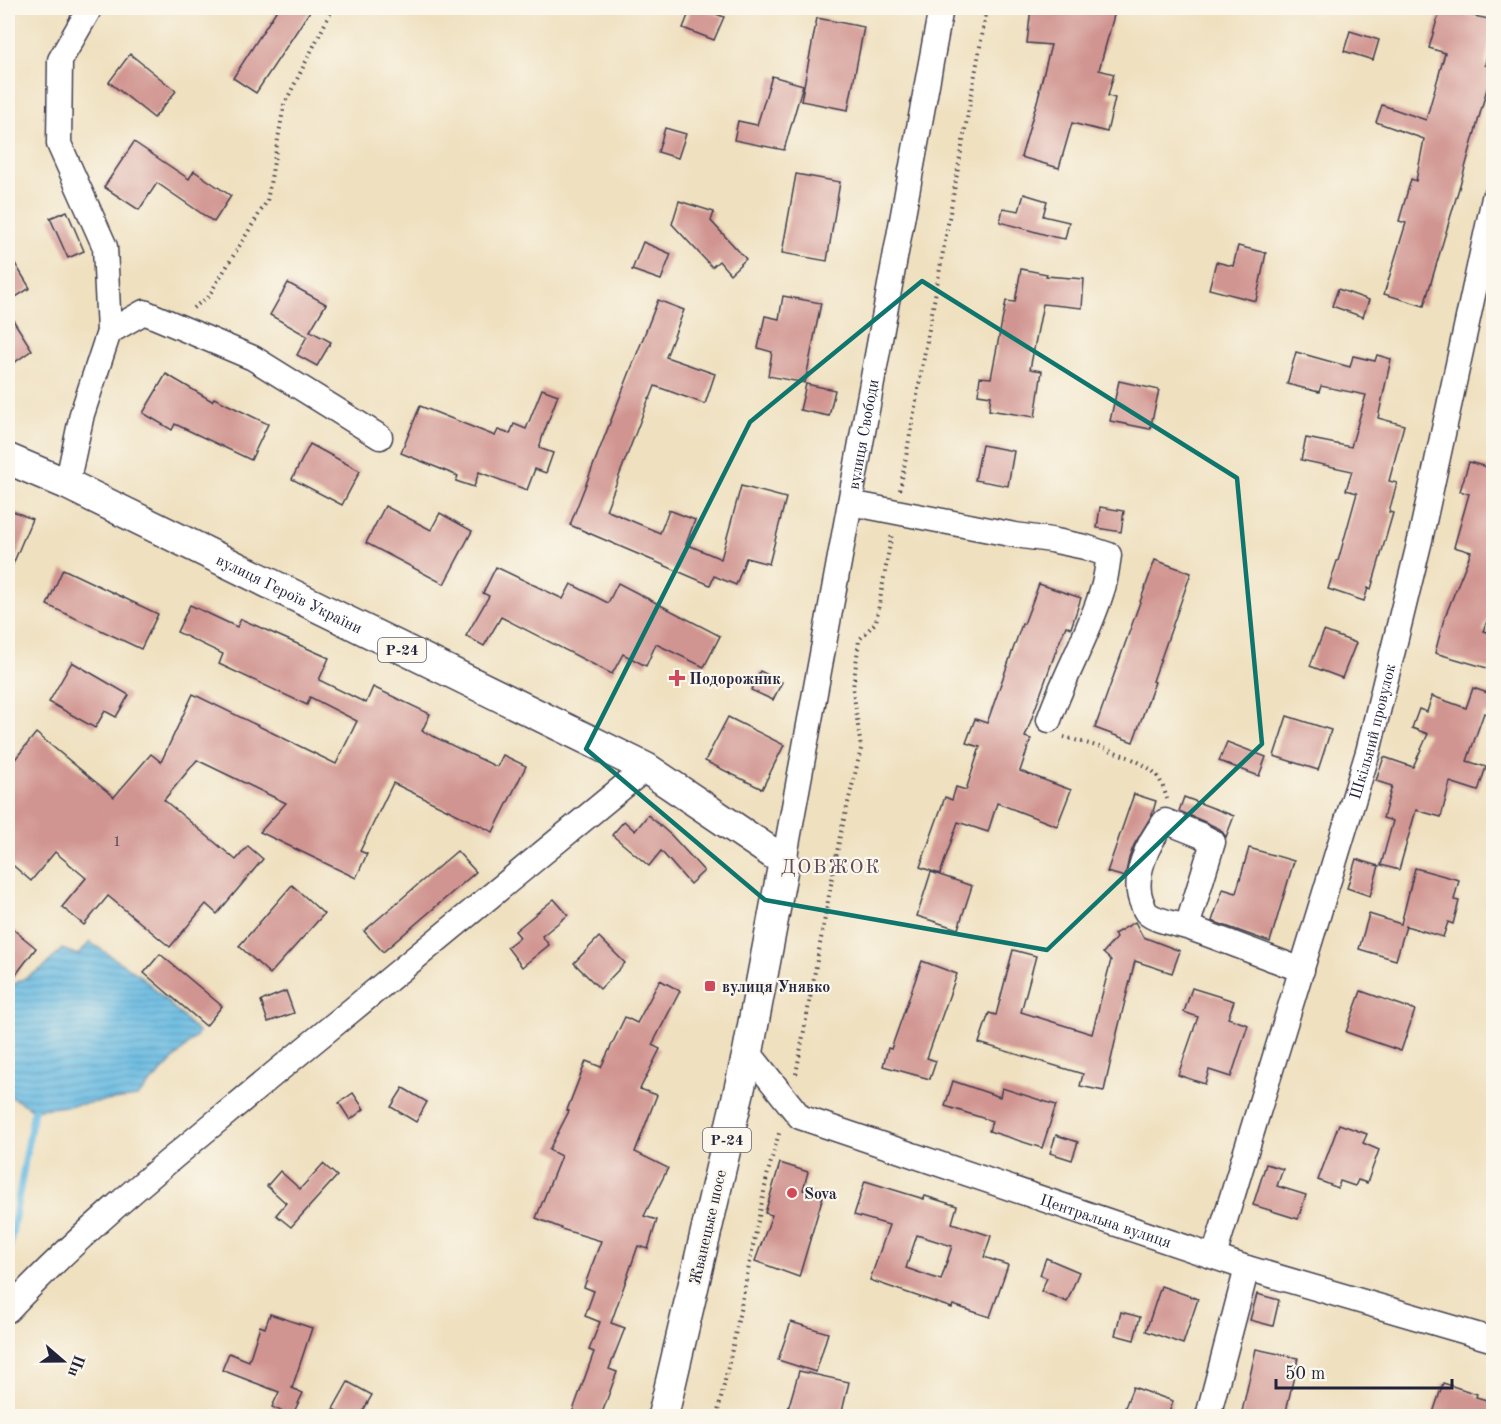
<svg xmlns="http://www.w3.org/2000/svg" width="1501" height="1424" viewBox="0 0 1501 1424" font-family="'Old Standard TT',serif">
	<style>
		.water { fill: url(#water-rules); stroke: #446e8e; stroke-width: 1.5 }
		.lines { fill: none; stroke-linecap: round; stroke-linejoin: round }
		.stream { stroke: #66bae2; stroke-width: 7 }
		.building { fill: #d19591; fill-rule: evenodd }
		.minor-casing { stroke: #413e4f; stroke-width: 27 }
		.major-casing { stroke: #413e4f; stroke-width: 33 }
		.path { stroke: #413e4f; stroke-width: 4; stroke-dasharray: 1.5 4.5; stroke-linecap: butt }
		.minor { stroke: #fff; stroke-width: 24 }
		.major { stroke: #fff; stroke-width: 30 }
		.marked { fill: none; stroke: #0f766e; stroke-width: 4.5; stroke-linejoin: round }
		.poi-dot { fill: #d1495b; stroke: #fbf7ec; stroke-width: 2 }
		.labels { text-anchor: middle; stroke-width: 4.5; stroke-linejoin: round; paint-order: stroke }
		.number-label { font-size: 14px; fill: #4e3f50 }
		.shield { fill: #fbf7ec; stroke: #636270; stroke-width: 1.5 }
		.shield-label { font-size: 15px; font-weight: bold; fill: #22223b }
		.street-label { font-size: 16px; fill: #22223b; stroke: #fbf7ec }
		.poi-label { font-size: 16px; font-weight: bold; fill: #22223b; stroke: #fbf7ec; text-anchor: start }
		.quarter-label { font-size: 20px; letter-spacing: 1.5px; fill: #5f4a59; stroke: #fbf7ec }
	</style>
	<defs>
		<pattern id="water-rules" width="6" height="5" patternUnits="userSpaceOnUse" patternTransform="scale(1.5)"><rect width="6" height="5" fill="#66bae2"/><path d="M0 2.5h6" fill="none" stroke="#5497b8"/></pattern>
	</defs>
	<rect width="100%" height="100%" fill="#fbf7ec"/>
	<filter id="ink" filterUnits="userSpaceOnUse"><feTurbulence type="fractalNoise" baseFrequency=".0167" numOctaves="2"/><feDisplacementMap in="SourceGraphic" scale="12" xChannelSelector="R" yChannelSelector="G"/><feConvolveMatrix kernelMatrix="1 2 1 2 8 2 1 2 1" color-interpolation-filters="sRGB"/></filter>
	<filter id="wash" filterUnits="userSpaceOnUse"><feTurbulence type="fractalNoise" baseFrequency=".008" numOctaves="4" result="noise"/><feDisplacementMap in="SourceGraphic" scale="24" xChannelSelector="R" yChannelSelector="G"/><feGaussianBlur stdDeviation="1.35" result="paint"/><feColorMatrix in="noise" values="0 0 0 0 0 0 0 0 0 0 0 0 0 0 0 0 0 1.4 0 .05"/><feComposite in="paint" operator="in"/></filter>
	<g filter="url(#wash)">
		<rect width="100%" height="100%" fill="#efe0bf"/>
		<path class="water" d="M90,942L142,977L199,1033L137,1097L34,1110L8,1095V986L9,987L43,968L62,949L78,955Z"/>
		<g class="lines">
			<path class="stream" d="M8,1256L34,1110"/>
		</g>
		<g id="blocks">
			<g class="building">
				<path d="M278,8H312L256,93L233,78Z"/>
				<path d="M691,8H701L724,17L714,40L683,28Z"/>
				<path d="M1031,8H1116L1099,70L1114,74L1108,96L1115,98L1107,132L1072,123L1059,168L1021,157L1040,91H1039L1051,45L1027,43Z"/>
				<path d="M1440,9L1494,20L1485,65L1493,67L1465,168L1424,306L1384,294L1406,223L1399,221L1411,179L1416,181L1424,139L1376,122L1382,105L1426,120L1445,53L1429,48Z"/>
				<path d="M817,18L864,27L848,110L801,101Z"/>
				<path d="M1350,31L1379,40L1373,60L1344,51Z"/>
				<path d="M130,54L176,91L154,118L109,82Z"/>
				<path d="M772,76L803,85L784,150L734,140L738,121L757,125Z"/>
				<path d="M665,128L686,134L678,158L658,152Z"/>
				<path d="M134,142L189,179L194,171L231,196L214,222L157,183L139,210L104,187Z"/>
				<path d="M796,174L840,182L827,261L782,253Z"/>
				<path d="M1024,194L1047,201L1043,216L1069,222L1065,239L1054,237L1000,222L1003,208L1019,211Z"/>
				<path d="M679,201L714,212L711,221L746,259L730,274L719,261L712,267L672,224Z"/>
				<path d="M67,211L84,251L68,258L50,218Z"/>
				<path d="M643,242L671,254L661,280L632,270Z"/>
				<path d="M1238,246L1266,253L1256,301L1209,289L1216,262L1233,266Z"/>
				<path d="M8,252L30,288L8,302Z"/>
				<path d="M1021,269L1047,274L1046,276L1084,279L1082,308L1043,304L1030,369L1042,371L1035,417L989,410L991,396L978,394L980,377L991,378L1006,301L1015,302Z"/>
				<path d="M288,283L326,304L310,331L331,342L317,366L297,355L307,336L270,315Z"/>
				<path d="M1338,289L1369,300L1363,317L1332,306Z"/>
				<path d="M783,296L821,303L805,383L768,376L772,352L758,348L765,316L779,319Z"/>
				<path d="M658,300L684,310L666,357L715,374L705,404L655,386L650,399L649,398L606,510L660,533L669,510L695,520L686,544L721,559L741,486L786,498L769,564L746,558L736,585L714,576L710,585L570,525Z"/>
				<path d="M8,312L32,350L8,367Z"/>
				<path d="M1296,352L1350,367L1353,356L1375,361L1377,355L1391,359L1378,418L1404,425L1389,481L1397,483L1389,512L1393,513L1371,589L1368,588L1364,601L1328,589L1337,561H1338L1357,493L1346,490L1352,471L1301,460L1306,438L1351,447L1366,395L1321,386L1319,392L1287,384Z"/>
				<path d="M166,374L212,401L214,398L268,424L251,460L175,424L172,430L143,413Z"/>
				<path d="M1119,381L1159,390L1150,429L1110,421Z"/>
				<path d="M806,384L835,390L829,416L800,410Z"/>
				<path d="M542,389L558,395L543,435L539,448L553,453L546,473L535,469L527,490L479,472L474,487L456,481L458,476L401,453L420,406L495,436L498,430L510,434L514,424L526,429Z"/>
				<path d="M310,444L360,471L342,505L292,479Z"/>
				<path d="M982,445L1014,451L1008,486L975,480Z"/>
				<path d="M1469,462L1494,469V604L1483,631L1494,634V670L1435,653L1444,619L1471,552L1454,547L1469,494L1460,491Z"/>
				<path d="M385,506L431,530L440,513L472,531L444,584L366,543Z"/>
				<path d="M1100,507L1124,511L1121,532L1097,528Z"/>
				<path d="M8,509L32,519L8,576Z"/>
				<path d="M1155,560L1191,573L1153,681L1155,682L1133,742L1095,728Z"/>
				<path d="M496,567L563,599L571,584L608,603L618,583L720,636L704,667L656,644L646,666L623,654L612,674L501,617L484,646L466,636L489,596L483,593Z"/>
				<path d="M63,569L158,614L141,649L47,605Z"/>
				<path d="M1039,584L1081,598L1071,628L1066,626L1057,648L1025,737L1031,739L1020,771L1071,790L1057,826L997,803L988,832L958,822L940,874L920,867L945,797L952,800L956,787L966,790L980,747L966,743L975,719L987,723L1022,624H1024Z"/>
				<path d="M190,605L237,627L241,619L329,658L319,680L366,703L373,687L430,714L422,731L497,767L503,755L526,766L493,832L393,783L360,851L367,854L356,878L260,832L286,803L197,760L164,800L236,860L248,846L263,859L217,914L206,904L170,947L108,896L84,925L62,907L86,878L55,852L31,881L8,861V768L36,733L114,797L151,754L161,762L193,694L336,764L357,721L310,697L307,705L219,664L223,654L177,632Z"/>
				<path d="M1324,631L1356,643L1342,678L1310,666Z"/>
				<path d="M72,662L129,695L116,717L105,711L95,728L49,702Z"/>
				<path d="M760,671L782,682L773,700L751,690Z"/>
				<path d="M1473,688L1494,695V716L1484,713L1467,761L1486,767L1478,791L1450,782L1441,817L1416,810L1399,870L1381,865L1393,821L1383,818L1392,786L1376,781L1384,757L1413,767L1428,734L1412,728L1419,709L1427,712L1432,696L1466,708Z"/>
				<path d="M1287,716L1331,730L1318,770L1274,756Z"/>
				<path d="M728,717L784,745L762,789L705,761Z"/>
				<path d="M1227,742L1266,757L1259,776L1219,761Z"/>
				<path d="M1134,794L1156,801L1152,815L1134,845L1129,858L1125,877L1107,872Z"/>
				<path d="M1184,797L1234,816L1226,837L1220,829L1205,822L1179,811Z"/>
				<path d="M648,815L672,836L704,871L690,884L661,851L649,866L612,835L624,821L635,831Z"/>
				<path d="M1249,848L1294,861L1270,942L1212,921L1223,889L1236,893Z"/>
				<path d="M457,851L476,872L383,952L364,931Z"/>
				<path d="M1356,859L1379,866L1370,896L1347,888Z"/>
				<path d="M1415,868L1459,880L1454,900L1459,901L1453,924L1448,922L1443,937L1406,926L1396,960L1359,949L1369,914L1401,924Z"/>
				<path d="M931,872L972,886L958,929L917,916Z"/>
				<path d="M292,885L324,914L270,974L239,946Z"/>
				<path d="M554,899L568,915L542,936L549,945L522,967L507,947L520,937L515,931Z"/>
				<path d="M1135,922L1143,937L1180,951L1172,973L1135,961L1117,1033L1104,1091L1080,1086L1083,1074L979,1043L989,1013L996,1015L1013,950L1036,956L1021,1012L1092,1034L1111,960L1103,953L1116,938L1114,934Z"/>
				<path d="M8,925L36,948L8,985Z"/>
				<path d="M599,937L625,963L600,989L574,963Z"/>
				<path d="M160,954L222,1006L206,1026L144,973Z"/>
				<path d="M922,961L957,974L927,1058L936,1061L930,1079L883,1066L888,1048L891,1049Z"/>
				<path d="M660,980L680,991L652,1045L660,1049L640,1089L657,1095L635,1152L668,1168L644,1216L657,1220L648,1249L638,1246L611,1323L625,1328L609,1369L617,1372L601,1416H571L594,1352L589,1350L600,1322L585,1316L594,1291L584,1287L601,1241L561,1229V1228L536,1218L561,1156L549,1150L569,1111L567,1110L586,1061L601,1067L625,1017L637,1023Z"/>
				<path d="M1192,988L1234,1001L1228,1018L1248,1025L1231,1077L1209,1070L1205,1084L1178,1075L1198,1017L1184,1012Z"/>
				<path d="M286,991L294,1013L268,1022L261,1001Z"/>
				<path d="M1361,991L1415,1010L1401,1051L1346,1032Z"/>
				<path d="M953,1081L1000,1097L1002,1088L1056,1105L1042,1148L989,1131L992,1121L945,1106Z"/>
				<path d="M403,1088L427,1102L416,1122L391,1107Z"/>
				<path d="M353,1093L364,1109L350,1120L339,1103Z"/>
				<path d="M1339,1124L1367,1134L1363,1143L1379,1150L1367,1183L1358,1180L1355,1186L1340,1181L1338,1188L1318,1180Z"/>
				<path d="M1056,1135L1078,1142L1072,1160L1050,1153Z"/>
				<path d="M780,1163L808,1172L803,1190L823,1196L799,1277L755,1261L772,1215L765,1213Z"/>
				<path d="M323,1164L337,1176L291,1227L276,1215L286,1203L267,1186L280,1171L300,1189Z"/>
				<path d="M1266,1164L1283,1169L1277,1186L1306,1195L1298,1219L1253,1205Z"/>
				<path d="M865,1181L924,1199L925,1196L957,1206L952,1223L991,1236L984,1257L1008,1265L990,1317L953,1305L952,1308L870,1280L889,1225L854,1215ZM917,1235L952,1246L941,1280L906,1268Z"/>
				<path d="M1046,1258L1079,1272L1067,1302L1041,1291L1047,1278L1040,1275Z"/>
				<path d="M1161,1286L1198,1299L1183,1344L1146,1331Z"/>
				<path d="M1257,1294L1279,1300L1273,1326L1250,1320Z"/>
				<path d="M1121,1312L1140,1317L1134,1340L1115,1335Z"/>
				<path d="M270,1314L312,1328L292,1388L303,1393L292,1416L272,1407L279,1392L222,1370L229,1353L249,1361L260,1326L265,1328Z"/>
				<path d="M791,1322L828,1333L816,1372L778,1360Z"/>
				<path d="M1256,1349L1298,1358L1285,1416H1241Z"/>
				<path d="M799,1371L849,1382L841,1416H786Z"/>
				<path d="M348,1382L372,1395L360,1416H346L333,1409Z"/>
				<path d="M1443,1383L1477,1394L1476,1397L1494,1402V1416H1432Z"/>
				<path d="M1133,1387L1173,1401L1168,1416H1144L1124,1410Z"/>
			</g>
		</g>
	</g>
	<g filter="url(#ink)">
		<use href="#blocks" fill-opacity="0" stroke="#413e4f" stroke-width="1.5"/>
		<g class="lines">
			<defs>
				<g id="minor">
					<path d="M109,332L144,312L253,358L380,437"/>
					<path d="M67,484L82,414L109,332L105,247L59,144L60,60L90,8"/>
					<path d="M850,503L1015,535L1051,540L1085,547L1109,555C1107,567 1106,580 1102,591C1088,636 1064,676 1049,720"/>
					<path id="s1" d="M784,861L941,8"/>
					<path d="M1187,927L1213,842L1200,835L1165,821C1148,842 1130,879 1143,905C1143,907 1146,912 1147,913C1155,921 1179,924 1190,928C1227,941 1264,956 1302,970"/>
					<path id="s2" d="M748,1052L800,1117L1247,1268L1494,1340"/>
					<path id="s3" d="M1214,1256L1368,752L1420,540L1494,198"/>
					<path d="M8,1310C89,1223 184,1149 275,1073C399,972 522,870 646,768"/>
					<path d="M1208,1416L1247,1268"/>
				</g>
				<g id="major">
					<path id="s4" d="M8,459L67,484L646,768L784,861L748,1052L663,1416"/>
				</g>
			</defs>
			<use href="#minor" class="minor-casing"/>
			<use href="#major" class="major-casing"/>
			<g class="path">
				<path d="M193,308L208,297L267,201L284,105L333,8"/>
				<path d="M900,490L987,8"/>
				<path d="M1064,737C1089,744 1144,757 1158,777C1162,783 1165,792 1167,799"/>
				<path d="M796,1074L840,836L861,749L853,688L859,640L876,622L892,533"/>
				<path d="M717,1416L733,1345L768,1172L780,1130"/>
			</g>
			<use href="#minor" class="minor"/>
			<use href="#major" class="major"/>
		</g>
	</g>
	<path class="marked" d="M922,281L1237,478L1262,744L1047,950L765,900L586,749L750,422Z"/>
	<g class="poi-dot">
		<path d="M674 669h6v6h6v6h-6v6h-6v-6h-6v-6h6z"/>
		<rect x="704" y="980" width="12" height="12" rx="3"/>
		<circle cx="792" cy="1193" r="6"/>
	</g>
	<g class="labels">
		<g class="number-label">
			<text x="117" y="846">1</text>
		</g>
		<g class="shield">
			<rect x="378" y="638" width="48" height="24" rx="4.5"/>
			<rect x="703" y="1128" width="48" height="24" rx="4.5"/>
		</g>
		<g class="shield-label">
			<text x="402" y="655">Р-24</text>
			<text x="727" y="1145">Р-24</text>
		</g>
		<g class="street-label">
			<text dy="6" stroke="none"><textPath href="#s1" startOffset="434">вулиця Свободи</textPath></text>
			<text dy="6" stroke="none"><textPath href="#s4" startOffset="312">вулиця Героїв України</textPath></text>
			<text dy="6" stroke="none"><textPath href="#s3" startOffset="548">Шкільний провулок</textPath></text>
			<text dy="6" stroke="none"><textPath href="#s2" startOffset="406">Центральна вулиця</textPath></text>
			<text transform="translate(707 1227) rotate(-77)" y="6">Жванецьке шосе</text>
		</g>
		<g class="poi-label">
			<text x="689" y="684">Подорожник</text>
			<text x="722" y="992">вулиця Унявко</text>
			<text x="804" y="1199">Sova</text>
		</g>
		<g class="quarter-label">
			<text x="831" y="873">ДОВЖОК</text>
		</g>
	</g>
	<rect width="1501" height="1424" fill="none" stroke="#fbf7ec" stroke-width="30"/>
	<g transform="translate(63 1361) rotate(110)" stroke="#fbf7ec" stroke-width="4.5" paint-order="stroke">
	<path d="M0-4.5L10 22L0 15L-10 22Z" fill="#22223b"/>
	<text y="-9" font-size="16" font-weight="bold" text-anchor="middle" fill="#22223b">Пн</text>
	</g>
	<path d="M1276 1379v9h176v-9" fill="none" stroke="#22223b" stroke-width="3"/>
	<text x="1285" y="1379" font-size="18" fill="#22223b" stroke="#fbf7ec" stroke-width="4.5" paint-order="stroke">50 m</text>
</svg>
